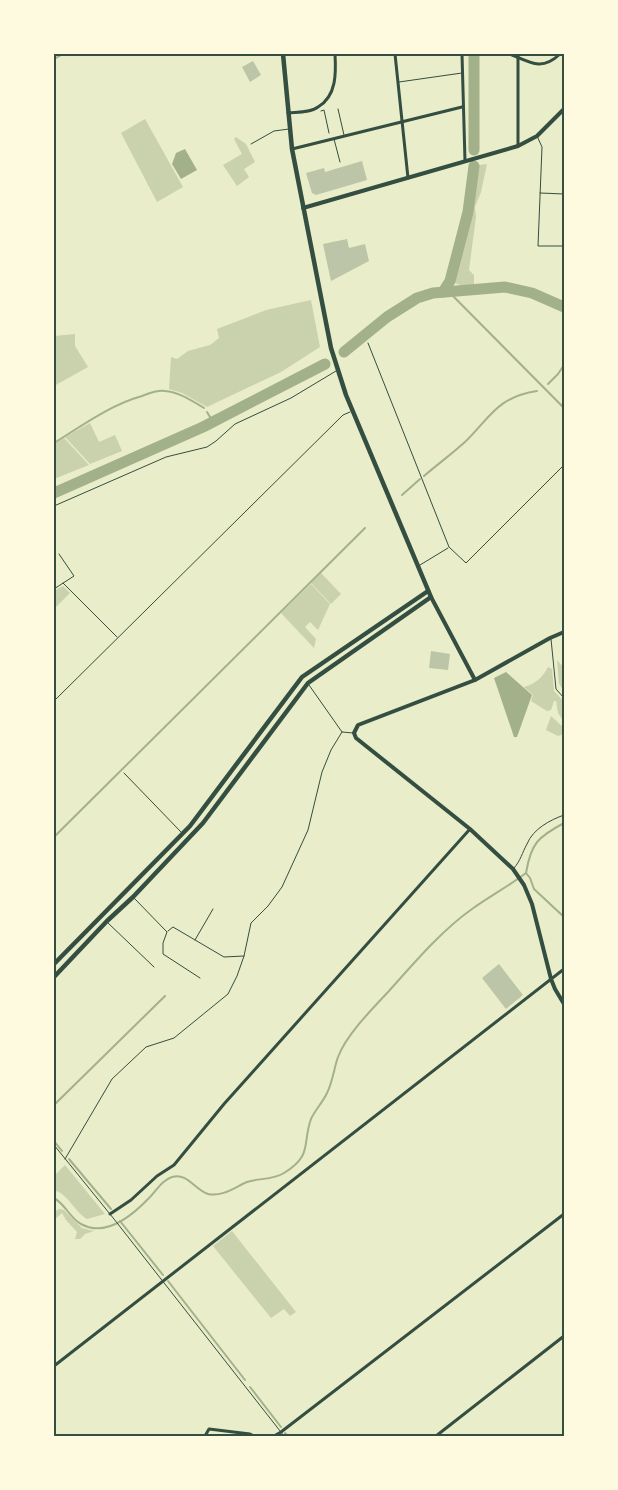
<svg xmlns="http://www.w3.org/2000/svg" width="618" height="1490" viewBox="0 0 618 1490" font-family="'Public Sans',sans-serif">
	<style>
		.green { fill: #cad2ad }
		.water { fill: #a3b18a }
		.lines { fill: none; stroke-linecap: round; stroke-linejoin: round }
		.stream { stroke: #a3b18a; stroke-width: 2 }
		.river { stroke: #a3b18a; stroke-width: 11 }
		.building { fill: #bcc5a7 }
		.path { stroke: #344e41; stroke-width: 1 }
		.service { stroke: #344e41; stroke-width: 1 }
		.minor { stroke: #344e41; stroke-width: 3 }
		.tertiary { stroke: #344e41; stroke-width: 4 }
		.secondary { stroke: #344e41; stroke-width: 4.5 }
		.neatline { fill: none; stroke: #344e41; stroke-width: 2 }
	</style>
	<rect width="100%" height="100%" fill="#e9edc9"/>
	<g class="green">
		<path d="M145,119L183,187L157,202L121,133Z"/>
		<path d="M236,137L246,144L255,162L244,169L249,177L237,186L223,165L242,154L234,139Z"/>
		<path d="M487,164L481,192L475,207L476,217L469,270L474,275V284C465,286 459,287 452,280C459,260 465,240 469,219C472,201 473,183 479,165Z"/>
		<path d="M311,300L320,347L281,372L207,407L182,393L169,389L171,357L177,359L188,351L210,345L219,338L217,329L266,310Z"/>
		<path d="M75,334V346L88,367L54,386V336Z"/>
		<path d="M90,423L99,442L115,435L122,451L90,464L65,437Z"/>
		<path d="M64,438L89,465L54,479V444Z"/>
		<path d="M321,573L341,594L331,604L311,583Z"/>
		<path d="M311,584L330,604L318,630L310,622L305,627L316,639L314,648L281,613Z"/>
		<path d="M63,586L70,593L54,609V591Z"/>
		<path d="M557,660L564,668V691L559,684Z"/>
		<path d="M548,667L552,669L554,691L564,702V722L558,713L556,701H554L551,710L547,711L531,701L533,695L524,687C535,684 543,677 548,667Z"/>
		<path d="M551,716L564,728V734L558,736L546,730Z"/>
		<path d="M65,1165L105,1214L87,1219C74,1211 68,1194 54,1190V1176Z"/>
		<path d="M59,1209L64,1210L82,1228L94,1231L85,1234L80,1239H75L77,1232L66,1220L62,1213L55,1219L56,1223L54,1232V1212Z"/>
		<path d="M232,1231L296,1312L290,1316L284,1309L271,1318L213,1246Z"/>
	</g>
	<g class="water">
		<path d="M185,149L197,170L181,179L172,164L176,153Z"/>
		<path d="M506,672L532,695L517,737H514L494,678Z"/>
	</g>
	<g class="lines">
		<g class="stream">
			<path d="M54,59L63,54"/>
			<path d="M449,292L564,408"/>
			<path d="M548,384L558,374L564,365"/>
			<path d="M207,412L213,422"/>
			<path d="M54,443C83,425 110,405 142,396C150,393 157,390 165,391C179,392 192,401 204,408"/>
			<path d="M424,476C438,464 453,453 466,441C491,416 498,397 537,391"/>
			<path d="M402,495L420,479"/>
			<path d="M54,837L365,528"/>
			<path d="M526,873L530,878L534,889L564,917"/>
			<path d="M54,1105L165,996"/>
			<path d="M54,1141L62,1151"/>
			<path d="M69,1159L111,1209"/>
			<path d="M54,1198C65,1204 70,1218 81,1224C106,1238 134,1214 150,1197C158,1189 161,1181 172,1177C187,1172 195,1190 208,1194C223,1197 235,1187 247,1182C259,1178 273,1180 284,1173C313,1155 302,1144 311,1119C315,1110 323,1102 327,1093C333,1081 334,1068 338,1057C347,1034 373,1008 389,991C414,963 442,930 472,909C490,896 509,886 526,873C531,843 538,837 564,823"/>
			<path d="M120,1221L163,1275"/>
			<path d="M168,1281L245,1380"/>
			<path d="M250,1387L281,1427"/>
			<path d="M285,1433L288,1436"/>
		</g>
		<g class="river">
			<path d="M474,54V150"/>
			<path d="M443,292L450,281L468,212L474,166"/>
			<path d="M344,352L387,317L417,298L433,293L505,287L532,293L564,307"/>
			<path d="M54,493L203,427L325,364"/>
		</g>
	</g>
	<g class="building">
		<path d="M253,61L261,75L250,82L242,67Z"/>
		<path d="M362,161L367,180L316,195L312,193L306,173L324,168L325,172Z"/>
		<path d="M347,239L349,248L365,244L369,261L331,281L323,244Z"/>
		<path d="M431,651L450,654L448,670L429,668Z"/>
		<path d="M499,964L523,995L506,1009L482,978Z"/>
	</g>
	<g class="lines">
		<path class="path" d="M321,111L324,110L329,133"/>
		<g class="service">
			<path d="M399,82L462,73"/>
			<path d="M338,109L344,135"/>
			<path d="M537,136L542,147L538,246H564"/>
			<path d="M334,139L340,162"/>
			<path d="M251,144L274,131L289,129"/>
			<path d="M540,193L564,194"/>
			<path d="M368,343L449,547L466,563L564,465"/>
			<path d="M54,506L166,457L207,447L216,441L235,424L291,398L336,371"/>
			<path d="M420,565L448,548"/>
			<path d="M63,583L117,637"/>
			<path d="M54,589L74,576L59,554"/>
			<path d="M551,639L556,689L564,698"/>
			<path d="M309,685L342,732L353,733"/>
			<path d="M54,701L343,415L350,412"/>
			<path d="M124,773L181,832"/>
			<path d="M514,868C521,860 522,853 527,844C533,829 550,820 564,815"/>
			<path d="M134,898L167,932L163,943V954L200,978"/>
			<path d="M107,922L154,967"/>
			<path d="M168,931L173,927L224,957L244,956"/>
			<path d="M195,940L213,909"/>
			<path d="M54,1145L114,1219L284,1436"/>
			<path d="M65,1159L112,1079L146,1047L174,1038L228,994L237,976L244,956L251,923L268,906L282,887L308,830L322,772L331,750L342,732"/>
		</g>
		<g class="minor">
			<path d="M395,54L408,178"/>
			<path d="M462,54L465,161"/>
			<path d="M510,54C531,63 542,71 560,54"/>
			<path d="M518,54V146"/>
			<path d="M288,113C297,112 310,113 318,107C337,96 336,72 335,54"/>
			<path d="M292,149L462,107"/>
			<path d="M110,1214L131,1200L157,1176L174,1165L224,1104L470,829"/>
			<path d="M54,1366L564,969"/>
			<path d="M205,1436L209,1429L250,1434L254,1436"/>
			<path d="M274,1436L281,1432L564,1214"/>
			<path d="M436,1436L564,1336"/>
		</g>
		<g class="tertiary">
			<path d="M303,208L518,146L537,136L564,109"/>
			<path d="M431,597L475,680"/>
			<path d="M564,632L550,638L475,680L358,725L354,733L356,738L470,829L513,869L524,885L532,904L551,979L555,989L564,1004"/>
		</g>
		<g class="secondary">
			<path d="M54,964L190,826L302,677L428,591"/>
			<path d="M54,977L107,921L133,897L203,823L308,683L431,597L346,395L331,348L292,149L283,54"/>
		</g>
	</g>
	<rect width="618" height="1490" fill="none" stroke="#fefae0" stroke-width="110"/>
	<rect x="55" y="55" width="508" height="1380" class="neatline"/>
</svg>
